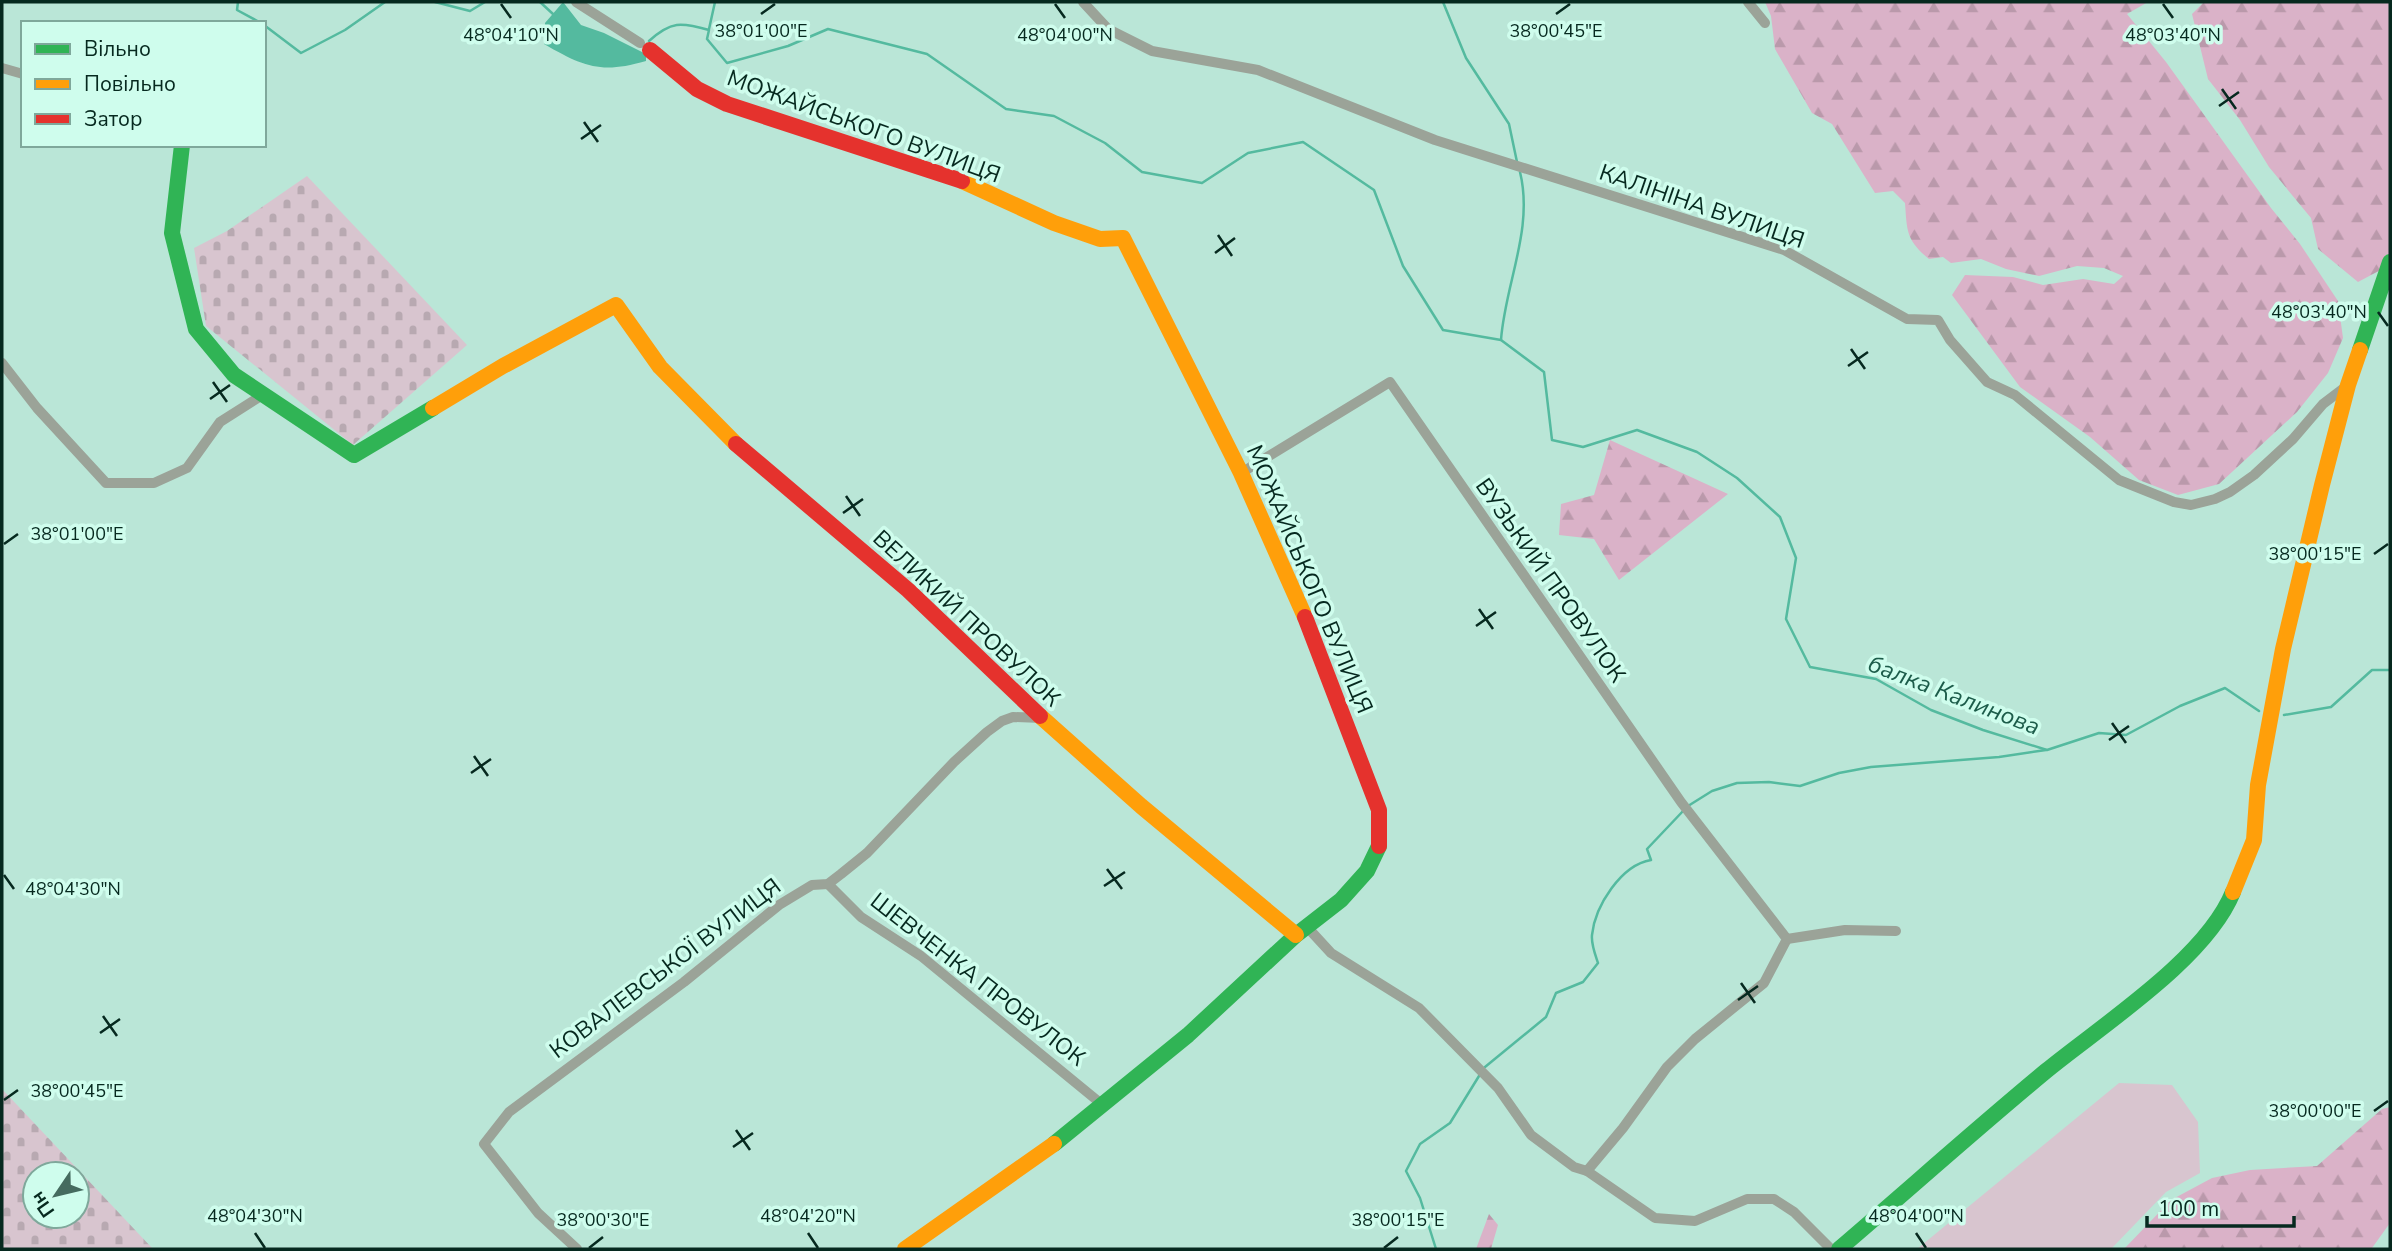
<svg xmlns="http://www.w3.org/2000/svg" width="2392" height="1251" viewBox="0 0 2392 1251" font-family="'Nunito Sans',sans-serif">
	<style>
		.green { fill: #d8c5cf }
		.forest { fill: url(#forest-firs) }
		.cemetery { fill: url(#cemetery-stones); fill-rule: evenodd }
		.water { fill: #54ba9f }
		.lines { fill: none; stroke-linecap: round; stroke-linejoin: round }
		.stream { stroke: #54ba9f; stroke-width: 2.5 }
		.street { stroke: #9ba398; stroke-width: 10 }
		.fast { stroke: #30b455; stroke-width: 16 }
		.slow { stroke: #ff9f0a; stroke-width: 16 }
		.jam { stroke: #e5322d; stroke-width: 16 }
		.ticks { fill: none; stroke: #06291f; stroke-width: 2.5 }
		.labels { text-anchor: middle; stroke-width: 7; stroke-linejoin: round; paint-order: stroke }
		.street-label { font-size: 23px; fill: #06291f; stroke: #cffded }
		.water-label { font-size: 24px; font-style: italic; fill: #1c5c4a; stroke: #cffded }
		.ticks-label { font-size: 18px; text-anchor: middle; fill: #06291f; stroke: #cffded; stroke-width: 7; stroke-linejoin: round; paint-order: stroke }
	</style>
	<defs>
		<pattern id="forest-firs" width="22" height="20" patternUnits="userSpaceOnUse" patternTransform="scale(1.75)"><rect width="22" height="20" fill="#dab2c8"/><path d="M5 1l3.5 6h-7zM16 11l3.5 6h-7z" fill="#ba99ab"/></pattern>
		<pattern id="cemetery-stones" width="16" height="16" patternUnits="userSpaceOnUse" patternTransform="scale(1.75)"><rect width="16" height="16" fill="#d8c5cf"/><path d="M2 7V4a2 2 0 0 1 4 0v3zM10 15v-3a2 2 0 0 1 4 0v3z" fill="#b8a9b1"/></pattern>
	</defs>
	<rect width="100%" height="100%" fill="#bae6d7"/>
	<path class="green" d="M2119,1083L2172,1085L2198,1122L2200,1173L2166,1192L2111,1249H1917Z"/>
	<g class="forest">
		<path d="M1765,2H2148L2127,14L2166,62L2271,208L2300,244L2338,301L2343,338L2328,373L2297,412L2219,484L2178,495L2139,480L2090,437L2020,387L1952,295L1965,275L2013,277L2043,285L2083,279L2114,284L2123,276L2104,268L2077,266L2039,276L2006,269L1981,259L1951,263L1943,257L1929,259C1906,240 1907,231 1905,203L1893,191L1875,193L1832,124L1812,113L1775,49L1771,16Z"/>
		<path d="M2204,2H2390V265L2358,282L2318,249L2311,218L2269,167L2240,120L2208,79L2192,14Z"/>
		<path d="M1610,440L1728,494L1619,580L1594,539L1559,535L1561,504L1594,495Z"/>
		<path d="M2390,1107V1223L2372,1248L2124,1249L2171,1200L2212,1178L2250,1170L2317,1166L2382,1109Z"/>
		<path d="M1489,1214L1498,1225L1491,1249H1476Z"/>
	</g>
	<g class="cemetery">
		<path d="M307,176L467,345L353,445L206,326L194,248L227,231Z"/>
		<path d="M2,1089L153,1249H2ZM35,1174H77V1216H35Z"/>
	</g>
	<path class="water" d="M563,2L581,25L604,33L646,54V61C601,74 584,67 544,44L545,23Z"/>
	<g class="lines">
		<g class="stream">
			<path d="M238,2L237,10L261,23"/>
			<path d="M435,2L470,11L485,2"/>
			<path d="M540,2L553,14"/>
			<path d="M1443,2L1466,58L1509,124L1517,162"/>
			<path d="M264,25L301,53L345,30L385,2"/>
			<path d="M709,29L715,2"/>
			<path d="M649,41C671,21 681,22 709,30L707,39L727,63L788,46L828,29L927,54L1006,109L1054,116L1105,143L1142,172L1202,183L1248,153L1303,142L1374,190L1403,266L1443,330L1501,340L1544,372L1552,440L1583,447L1637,430L1697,452L1737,478L1780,517L1796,558L1786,619L1810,667L1876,679L1931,710L1983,730L2047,750L2099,733L2126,735L2180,706L2225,688L2259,711"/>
			<path d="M1501,340C1505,284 1534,229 1520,172"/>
			<path d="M2284,715L2331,707L2372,670H2390"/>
			<path d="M1688,806L1712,791L1737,783L1769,782L1800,786L1839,773L1871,767L1999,757L2046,750"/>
			<path d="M1485,1067L1546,1017L1556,993L1583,982L1598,963C1595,954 1591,944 1592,935C1595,906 1621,865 1651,860L1647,849L1684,810"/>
			<path d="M1436,1249L1420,1198L1406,1171L1420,1144L1450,1123L1479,1076"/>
		</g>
		<g class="street">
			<path d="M576,2L640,43"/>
			<path d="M1083,2L1108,29L1152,51L1258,70L1435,140L1784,250L1907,319L1938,320L1950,340L1987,382L2015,395L2119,480L2174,502L2191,505L2215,499L2230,492L2254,475L2293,439L2323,404L2348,385"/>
			<path d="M1748,2L1765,23"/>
			<path d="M2,68L23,74"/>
			<path d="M2,363L37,408L106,483H154L187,468L220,422L264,394"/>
			<path d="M1241,473L1390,382L1681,802L1787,939L1764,983L1695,1039L1667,1067L1623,1128L1587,1171"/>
			<path d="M828,884L861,917L921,956L1104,1106"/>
			<path d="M1308,928L1331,953L1419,1008L1498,1088L1531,1135L1574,1167L1587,1171L1655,1218L1695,1221L1747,1199H1774L1794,1212L1831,1249"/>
			<path d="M1787,939L1845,930L1896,931"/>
			<path d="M577,1249L538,1213L484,1144L509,1112L684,982L779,905L812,885L828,884L841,874L867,853L954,762L987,732L1002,721L1013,717L1042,718"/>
		</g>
		<g class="fast">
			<path d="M182,145L172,233L196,329L234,375L354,455L433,408"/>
			<path d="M2360,350L2390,262"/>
			<path d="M1054,1144L1188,1035L1296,935L1341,900L1367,871L1379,846"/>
			<path d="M1839,1249C1908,1190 1976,1129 2046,1071C2102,1025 2206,959 2233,892"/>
		</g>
		<g class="slow">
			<path d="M962,181L1054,223L1100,239L1123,238L1241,473L1305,617"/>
			<path d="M433,408L503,366L616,305L660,367L736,444"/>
			<path d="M1040,716L1141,806L1296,935"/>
			<path d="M2233,892L2254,840L2258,785L2283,649L2322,485L2348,385L2360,350"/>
			<path d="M905,1249L1054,1144"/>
		</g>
		<g class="jam">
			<path d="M650,50L697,89L727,104L962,181"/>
			<path d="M736,444L908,590L1040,716"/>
			<path d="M1305,617L1379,810V846"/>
		</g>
	</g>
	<path class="ticks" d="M501,4L511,18M1055,4L1065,18M2163,4L2173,18M761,14L775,4M1556,14L1570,4M2222,89L2236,109M2219,106L2239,92M584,122L598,142M581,139L601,125M1218,235L1232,256M1215,253L1235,238M2378,312L2388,326M1851,349L1865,369M1848,366L1868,352M213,382L227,402M210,399L230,385M846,496L860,516M843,513L863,499M4,544L18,534M2374,554L2388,544M1479,609L1493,629M1476,626L1496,612M2112,723L2126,743M2109,740L2129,726M474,756L488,776M471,773L491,759M1107,869L1122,889M4,875L14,889M1104,886L1125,872M1741,983L1755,1003M1738,1000L1758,986M103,1016L117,1036M100,1033L120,1019M4,1100L18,1090M2374,1111L2388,1101M736,1130L750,1150M733,1147L753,1133M255,1233L265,1248M808,1233L818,1248M1916,1233L1926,1248M589,1248L603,1237M1384,1248L1398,1237"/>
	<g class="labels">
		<g class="street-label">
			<text transform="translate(864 126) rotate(20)" y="8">МОЖАЙСЬКОГО ВУЛИЦЯ</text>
			<text transform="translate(1702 206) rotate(19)" y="8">КАЛІНІНА ВУЛИЦЯ</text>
			<text transform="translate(1310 579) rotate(67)" y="8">МОЖАЙСЬКОГО ВУЛИЦЯ</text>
			<text transform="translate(1551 580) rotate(55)" y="8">ВУЗЬКИЙ ПРОВУЛОК</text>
			<text transform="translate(967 618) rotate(43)" y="8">ВЕЛИКИЙ ПРОВУЛОК</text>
			<text transform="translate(665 968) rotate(-37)" y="8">КОВАЛЕВСЬКОЇ ВУЛИЦЯ</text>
			<text transform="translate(978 979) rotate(38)" y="8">ШЕВЧЕНКА ПРОВУЛОК</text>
		</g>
		<g class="water-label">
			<text transform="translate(1954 695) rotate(21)" y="8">балка Калинова</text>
		</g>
	</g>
	<g class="ticks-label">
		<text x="761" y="37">38°01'00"E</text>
		<text x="1556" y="37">38°00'45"E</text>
		<text x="511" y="41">48°04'10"N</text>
		<text x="1065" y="41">48°04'00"N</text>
		<text x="2173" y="41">48°03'40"N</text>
		<text x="2319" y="318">48°03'40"N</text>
		<text x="77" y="540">38°01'00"E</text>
		<text x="2315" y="560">38°00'15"E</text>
		<text x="73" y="895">48°04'30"N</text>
		<text x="77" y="1097">38°00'45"E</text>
		<text x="2315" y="1117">38°00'00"E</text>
		<text x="255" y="1222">48°04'30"N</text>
		<text x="808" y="1222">48°04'20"N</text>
		<text x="1916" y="1222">48°04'00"N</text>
		<text x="603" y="1226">38°00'30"E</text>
		<text x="1398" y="1226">38°00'15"E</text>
	</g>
	<rect width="2392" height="1251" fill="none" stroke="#06291f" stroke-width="7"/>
	<rect x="21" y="21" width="245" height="126" fill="#cffded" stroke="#7fa89b" stroke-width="2"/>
	<rect x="35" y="44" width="35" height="10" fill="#30b455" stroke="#7fa89b" stroke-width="2"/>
	<text x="84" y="56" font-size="21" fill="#06291f">Вільно</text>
	<rect x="35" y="79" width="35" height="10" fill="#ff9f0a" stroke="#7fa89b" stroke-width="2"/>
	<text x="84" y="91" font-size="21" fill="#06291f">Повільно</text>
	<rect x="35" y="114" width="35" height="10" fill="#e5322d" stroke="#7fa89b" stroke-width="2"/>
	<text x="84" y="126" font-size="21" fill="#06291f">Затор</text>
	<g transform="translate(56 1195) rotate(235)"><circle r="33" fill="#cffded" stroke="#7fa89b" stroke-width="2"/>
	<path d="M0-5L12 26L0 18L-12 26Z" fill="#456b5f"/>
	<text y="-10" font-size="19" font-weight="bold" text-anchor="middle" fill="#06291f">Пн</text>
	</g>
	<path d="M2147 1216v10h147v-10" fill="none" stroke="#06291f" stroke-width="3.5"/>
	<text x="2158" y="1216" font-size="21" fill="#06291f" stroke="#cffded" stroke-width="5" paint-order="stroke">100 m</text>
</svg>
